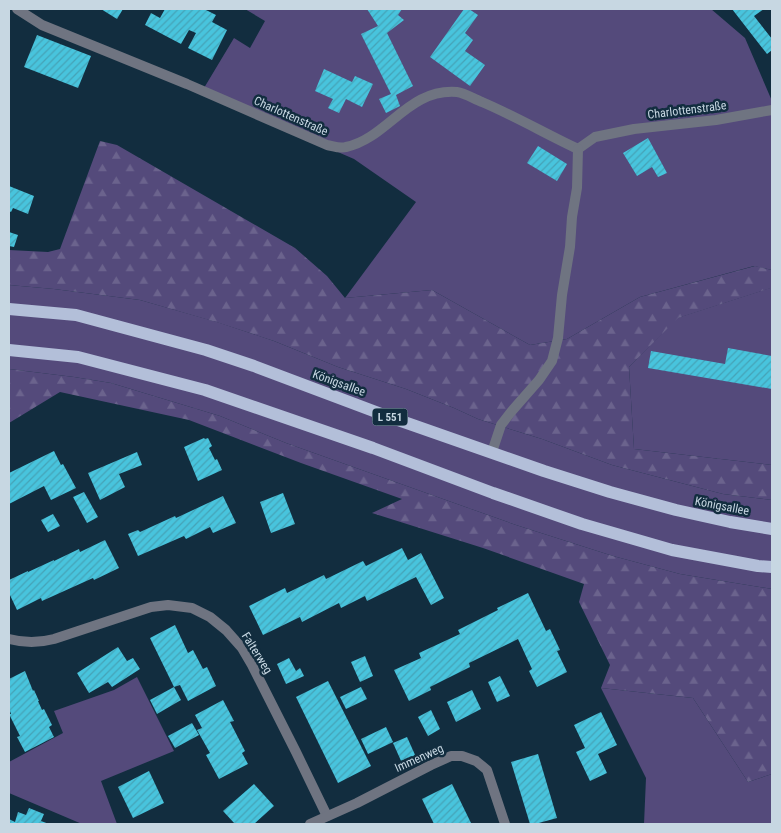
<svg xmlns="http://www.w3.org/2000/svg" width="781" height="833" viewBox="0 0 781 833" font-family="'Roboto Condensed',sans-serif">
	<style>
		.grass { fill: #544a7b }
		.forest { fill: url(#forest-firs) }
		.building { fill: url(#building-hatch) }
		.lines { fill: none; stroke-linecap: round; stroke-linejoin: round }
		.street { stroke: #6f7481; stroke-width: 10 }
		.primary { stroke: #b3bfd9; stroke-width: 12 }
		.labels { text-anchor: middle; stroke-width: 5; stroke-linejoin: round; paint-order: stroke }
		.shield { fill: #122d3f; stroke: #91a4b1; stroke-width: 1 }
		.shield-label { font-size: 11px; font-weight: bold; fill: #c7d7e2 }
		.street-label { font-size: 12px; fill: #c7d7e2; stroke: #122d3f }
	</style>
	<defs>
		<pattern id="forest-firs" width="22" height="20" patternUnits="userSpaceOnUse" patternTransform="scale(1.25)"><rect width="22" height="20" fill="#544a7b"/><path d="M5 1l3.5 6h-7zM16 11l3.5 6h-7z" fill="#6b638d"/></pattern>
		<pattern id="building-hatch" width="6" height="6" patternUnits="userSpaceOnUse" patternTransform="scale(1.25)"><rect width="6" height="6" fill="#48c4dd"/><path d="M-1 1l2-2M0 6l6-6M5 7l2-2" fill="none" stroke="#45a3b7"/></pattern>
	</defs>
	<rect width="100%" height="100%" fill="#122d3f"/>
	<g class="grass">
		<path d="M245,9H711L745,38L772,101V270L754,266L640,297L567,339L530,345L432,290L345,298L416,202L354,159L201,93L234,38L250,48L265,21Z"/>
		<path d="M772,284V465L634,449L629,367L677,318L770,288Z"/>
		<path d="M9,285L54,289L140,300L217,322L274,341L338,367L406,389L454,408L478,419L542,439L612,465L723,494L772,500V589L680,574L613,556L516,525L286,443L220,416L111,383L74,377L9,369Z"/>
		<path d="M137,677L174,751L101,781L117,824H82L9,793V762L63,733L54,711L114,690Z"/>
		<path d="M601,688L693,698L748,782L772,774V824H644L646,778Z"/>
	</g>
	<g class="forest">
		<path d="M100,141L117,145L295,248L327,276L345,298L432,290L530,345L567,339L640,297L755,266L772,270V284L771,288L678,318L629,367L634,449L772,465V500L723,494L612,465L542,439L478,419L454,408L406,389L338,367L274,341L216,322L140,300L54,289L9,285V250L48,252L60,249Z"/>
		<path d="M9,369L74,377L111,383L220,416L286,443L516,525L613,556L680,574L772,589V774L748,782L693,698L601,688L610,665L579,602L584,584L483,548L372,513L402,499L301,463L189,420L60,392L9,423Z"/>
	</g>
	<g class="building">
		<path d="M101,9H123L117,19Z"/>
		<path d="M165,9H204L216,15L212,22L227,30L212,60L188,48L196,33L189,30L181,44L145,25L151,13L160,18Z"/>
		<path d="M367,9H402L398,15L404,20L387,33L413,86L396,95L400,106L386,113L379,99L391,94L361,34L378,26Z"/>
		<path d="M464,9H469L478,15L465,33L473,40L465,51L485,65L470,86L430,57Z"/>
		<path d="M732,9H764L754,16L772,39V50L767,54Z"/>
		<path d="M37,35L91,56L78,88L24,67Z"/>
		<path d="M324,69L352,82L355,76L373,84L362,107L346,99L339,113L328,108L333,99L315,91Z"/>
		<path d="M648,138L667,173L658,177L652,167L637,176L623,153Z"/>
		<path d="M538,146L567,164L557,181L527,163Z"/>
		<path d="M9,186L34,196L28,214L13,208L11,212L9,211Z"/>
		<path d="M9,232L18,235L14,247L9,246Z"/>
		<path d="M728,348L772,356V389L648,368L651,351L725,364Z"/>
		<path d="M204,438L205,439L208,438L212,446L209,448L215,460L217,459L222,470L198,481L184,447Z"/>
		<path d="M54,451L61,465L63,464L76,488L51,500L44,486L9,504V473Z"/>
		<path d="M137,452L142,465L119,474L125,487L100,500L88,473Z"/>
		<path d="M84,492L98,517L87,523L73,497Z"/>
		<path d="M283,493L295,524L271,533L260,502Z"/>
		<path d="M223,496L236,523L213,533L210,527L186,539L184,536L138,556L128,534L138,530L140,532L175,516L176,518Z"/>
		<path d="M53,514L60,526L48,532L41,520Z"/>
		<path d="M105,540L119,568L94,580L93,578L42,601L41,598L17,610L9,593V580L28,571V572L54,560V561L79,549L80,552Z"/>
		<path d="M402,548L408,560L421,553L444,598L431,605L416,577L367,601L365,596L341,608L339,603L302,622L300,617L263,635L249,606L285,588L287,593L324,575L326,579L363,561L366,566Z"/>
		<path d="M528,593L546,631L550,629L560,650L557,651L567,672L537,687L529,671L532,669L518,639L469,663L470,667L430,687L431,690L409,701L394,670L421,658L419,653L460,634L458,630L498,610L497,608Z"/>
		<path d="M175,625L188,653L193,650L203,669L207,667L216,686L188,701L180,685L174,687L150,638Z"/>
		<path d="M118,647L127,661L133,658L140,669L112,687L108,682L89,693L77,673Z"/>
		<path d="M365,656L373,676L360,682L351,662Z"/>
		<path d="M289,658L296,671L300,668L304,676L286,684L277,664Z"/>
		<path d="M25,671L33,691L34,690L39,701H38L42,710L44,709L52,725L49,727L54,737L25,752L17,737L20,736L9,714H11L9,708V679Z"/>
		<path d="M500,676L510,696L497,702L488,682Z"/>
		<path d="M328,681L371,766L338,783L296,697Z"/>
		<path d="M174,687L181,700L157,714L150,700Z"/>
		<path d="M361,687L367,699L346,709L340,697Z"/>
		<path d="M472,690L481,709L456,722L447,702Z"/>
		<path d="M223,700L234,721L230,722L245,751L242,753L248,764L219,779L206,755L210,753L197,730L202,728L195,715Z"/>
		<path d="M431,710L440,729L428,736L418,717Z"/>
		<path d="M601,712L617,745L598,754L607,773L590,781L576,752L585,748L574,725Z"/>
		<path d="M192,723L199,735L175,748L168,736Z"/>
		<path d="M386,727L393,742L368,754L361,739Z"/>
		<path d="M407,737L416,757L402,763L393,743Z"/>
		<path d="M538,754L557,818L535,824H530L511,762Z"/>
		<path d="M149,771L164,803L133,818L118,787Z"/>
		<path d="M254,784L274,806L254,824H235L223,811Z"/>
		<path d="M452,784L471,823L469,824H434L422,799Z"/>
		<path d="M29,808L44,814L41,821L49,824H9V819L15,822L18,812L26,815Z"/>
	</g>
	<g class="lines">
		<g class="street">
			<path d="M17,9L42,25L187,84L327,145C333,146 340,149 346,147C388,138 408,88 457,92C465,93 474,99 482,102C515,116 546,134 578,149"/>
			<path d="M578,149L595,137L634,129L716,120L772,110"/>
			<path d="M492,452L501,425L511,412L539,380L552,361L558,338L562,295L570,247L572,217L577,188L578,149"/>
			<path d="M9,639C24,643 39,643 54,639L151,607L168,605L192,608L210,617L226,630L242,648L252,665L296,752L327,816"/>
			<path d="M310,824L357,803L431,765L451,756H462L476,761L487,770L505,824"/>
		</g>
		<g class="primary">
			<path d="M9,309L76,315L206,350L254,366L384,415L544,471L610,492L676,510L730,522L772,529"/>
			<path d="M9,350L78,357L205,390L373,448L493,493L582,524L672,550L758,566L772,567"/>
		</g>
	</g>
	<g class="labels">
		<rect class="shield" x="372.5" y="408.5" width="35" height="17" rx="4"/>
		<g class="shield-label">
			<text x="390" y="421">L 551</text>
		</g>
		<g class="street-label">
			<text transform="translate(687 110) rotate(-7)" y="4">Charlottenstraße</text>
			<text transform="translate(291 116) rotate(24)" y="4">Charlottenstraße</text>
			<text transform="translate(339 383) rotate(20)" y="4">Königsallee</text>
			<text transform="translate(722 506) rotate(11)" y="4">Königsallee</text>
			<text transform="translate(257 653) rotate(58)" y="4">Falterweg</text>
			<text transform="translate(419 758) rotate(-24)" y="4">Immenweg</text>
		</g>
	</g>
	<rect width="781" height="833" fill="none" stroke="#c7d7e2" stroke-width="20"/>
</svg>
